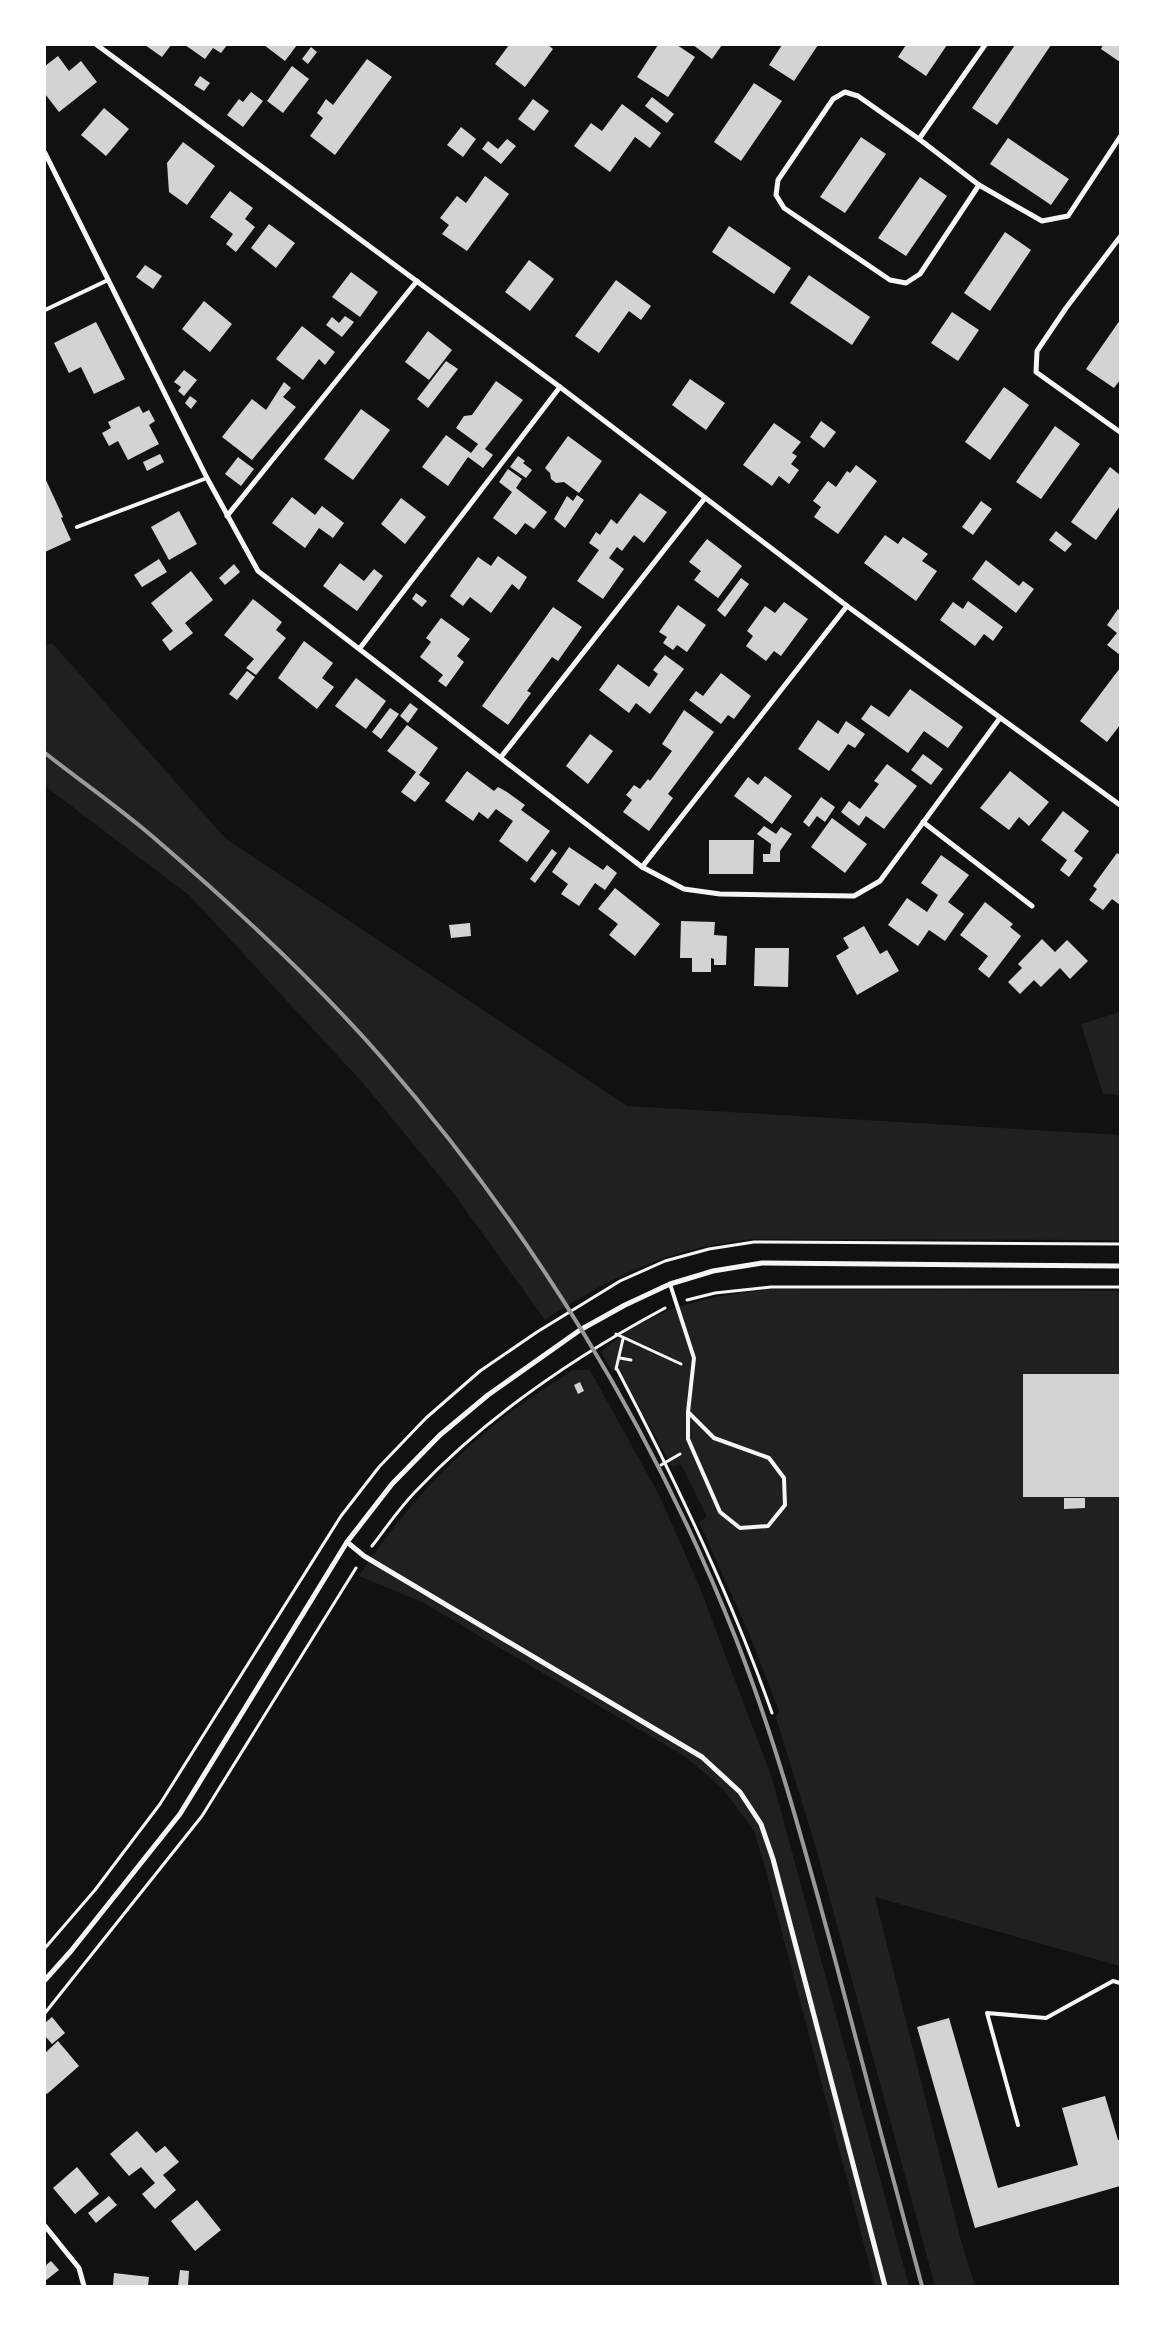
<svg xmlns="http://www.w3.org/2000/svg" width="1165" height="2331" viewBox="0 0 1165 2331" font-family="Arial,sans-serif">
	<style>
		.green { fill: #202020 }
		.building { fill: #d3d3d3 }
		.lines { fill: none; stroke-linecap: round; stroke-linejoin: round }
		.path { stroke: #f5f5f5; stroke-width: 3 }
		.service { stroke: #f5f5f5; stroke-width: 4 }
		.minor { stroke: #f5f5f5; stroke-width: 5 }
		.rail { stroke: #9a9a9a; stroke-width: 4 }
	</style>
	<rect width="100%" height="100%" fill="#111"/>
	<g class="green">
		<path d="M52,643L226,839L627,1106L1120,1135V1240L753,1239C738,1241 722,1243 708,1246C649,1258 594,1287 545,1320L452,1191L362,1082L190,896L45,786V646Z"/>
		<path d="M1120,1012V1095L1103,1094L1081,1024Z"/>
		<path d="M772,1289L1120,1291V1966L875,1897L961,2241L975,2286H935L818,1855L776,1717L779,1711L748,1631L699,1522L707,1517L681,1464L672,1467L618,1368L612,1371L601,1352C650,1307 707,1296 772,1289Z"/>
		<path d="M573,1370H590L659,1495L698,1583L772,1778L909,2286H875L764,1864L754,1831L724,1790L686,1757L422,1602L359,1576C400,1514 443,1467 500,1420C523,1402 549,1386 573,1370Z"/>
	</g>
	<g class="building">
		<path d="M145,45H171L162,57Z"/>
		<path d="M185,45H227L221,53L213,48L205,59Z"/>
		<path d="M264,45H297L285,61Z"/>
		<path d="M509,45H548L553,49L525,87L495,64Z"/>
		<path d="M658,45H677L695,57L668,97L637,77Z"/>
		<path d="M693,45H722L712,59Z"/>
		<path d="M782,45H818L794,81L769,65Z"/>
		<path d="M906,45H947L926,76L898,57Z"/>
		<path d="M1015,45H1051L997,125L972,108Z"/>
		<path d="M1103,45H1120V62L1101,49Z"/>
		<path d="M311,47L317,52L308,64L302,59Z"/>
		<path d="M58,56L69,71L81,61L97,82L59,112L45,94V66Z"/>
		<path d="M367,59L392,77L335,155L310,136L323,118L317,113L326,99L333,105Z"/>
		<path d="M292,66L309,79L283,113L267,101Z"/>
		<path d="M200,76L210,83L204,91L194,85Z"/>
		<path d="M754,83L782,101L741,161L714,142Z"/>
		<path d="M251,92L263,101L243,127L227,115L239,99L243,102Z"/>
		<path d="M652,97L674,114L667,123L645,106Z"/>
		<path d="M533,99L549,111L534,131L518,119Z"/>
		<path d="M622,104L661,133L650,148L635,137L610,172L574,146L591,123L602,131Z"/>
		<path d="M104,108L129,129L106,156L81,135Z"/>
		<path d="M461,127L476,139L463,157L447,145Z"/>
		<path d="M861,137L886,154L845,213L820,197Z"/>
		<path d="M1008,138L1069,179L1051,205L990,164Z"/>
		<path d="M507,139L516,146L501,164L482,149L488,141L498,149Z"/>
		<path d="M183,142L215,166L187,205L169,192L167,163Z"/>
		<path d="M485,176L509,194L467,251L442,234L449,225L440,218L457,196L466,203Z"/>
		<path d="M920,177L947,196L906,256L878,238Z"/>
		<path d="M230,191L253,208L245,219L255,227L236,252L226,244L233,234L210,217Z"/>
		<path d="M269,224L295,243L276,268L251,248Z"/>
		<path d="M729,226L791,268L774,294L712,252Z"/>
		<path d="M1005,232L1031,250L990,311L964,293Z"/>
		<path d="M529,260L554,279L530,311L505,292Z"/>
		<path d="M145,265L162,276L153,289L136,277Z"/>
		<path d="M351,272L378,292L360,317L332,297Z"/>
		<path d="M809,275L870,317L852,345L790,303Z"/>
		<path d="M616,280L651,306L641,320L629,311L599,353L575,336Z"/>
		<path d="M204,301L232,324L210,352L182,329Z"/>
		<path d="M952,312L979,330L958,361L931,343Z"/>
		<path d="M345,316L354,322L342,337L326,325L332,317L339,323Z"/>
		<path d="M1120,320V380L1114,388L1086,369Z"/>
		<path d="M96,322L125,379L94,394L81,367L69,373L54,343Z"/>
		<path d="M302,326L335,352L325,365L319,359L303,380L276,359Z"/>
		<path d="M428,331L452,350L429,380L405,362Z"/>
		<path d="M446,361L458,369L428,408L417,399Z"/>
		<path d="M184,370L197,380L184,396L178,391L181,387L174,382Z"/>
		<path d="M690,379L725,403L706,430L672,405Z"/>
		<path d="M496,381L523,400L485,449L493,455L483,468L468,457L448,486L422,467L446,435L471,453L478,444L456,428L464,416L472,415Z"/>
		<path d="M284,382L291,388L283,397L296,407L252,460L222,437L252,399L266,410Z"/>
		<path d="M1004,387L1029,405L990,460L965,442Z"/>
		<path d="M190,396L197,401L191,409L185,403Z"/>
		<path d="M139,406L143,413L149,410L155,421L149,425L159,444L128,460L118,441L109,446L102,433L111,428L108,422Z"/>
		<path d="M361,409L390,430L353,480L324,459Z"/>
		<path d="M821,421L836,432L824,448L810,437Z"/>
		<path d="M774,423L801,442L792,453L797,456L791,464L799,470L789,484L779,476L772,486L743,465Z"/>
		<path d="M1055,426L1080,444L1041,499L1016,482Z"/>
		<path d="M568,436L602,461L579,493L564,482L556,483L551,479L550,473L545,468Z"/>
		<path d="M160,454L164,462L147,471L143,462Z"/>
		<path d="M518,456L525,461L523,463L532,470L526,478L510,467Z"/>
		<path d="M238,457L254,469L241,486L225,474Z"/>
		<path d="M856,465L877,481L838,534L814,517L821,507L813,501L828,481L836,487L847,471L850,473Z"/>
		<path d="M1110,467L1120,475V506L1096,540L1071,522Z"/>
		<path d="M508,469L522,479L516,488L547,512L534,529L525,523L516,535L493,518L512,492L499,482Z"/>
		<path d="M45,478L63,517L61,518L71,540L45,552Z"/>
		<path d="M640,493L667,512L644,543L634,535L622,551L617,547L609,558L624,569L603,599L577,581L599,550L589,543L596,532L600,535L611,519L617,524Z"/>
		<path d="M577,495L584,500L565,528L554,519L567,496L573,501Z"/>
		<path d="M292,497L315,515L322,506L344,523L333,538L319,528L305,548L272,523Z"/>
		<path d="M401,498L426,517L405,544L381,524Z"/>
		<path d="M981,501L992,509L973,535L962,527Z"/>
		<path d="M179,511L197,544L169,560L151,527Z"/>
		<path d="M1056,531L1072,544L1065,552L1049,540Z"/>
		<path d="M885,535L898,544L903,537L928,554L922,561L937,571L916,601L864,563Z"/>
		<path d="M707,539L742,566L718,598L694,580L701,571L689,562Z"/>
		<path d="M498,556L527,577L519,590L512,584L491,613L470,597L463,606L450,596L478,557L491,566Z"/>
		<path d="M159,559L167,572L142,587L134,575Z"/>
		<path d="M986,560L1019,586L1023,581L1034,589L1016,613L972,579Z"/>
		<path d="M340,563L364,581L374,569L383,576L357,611L323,586Z"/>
		<path d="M234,564L240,572L225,585L219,578Z"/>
		<path d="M191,571L213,600L185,623L193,633L170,651L162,640L173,631L151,603Z"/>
		<path d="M741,578L749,584L725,617L717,610Z"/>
		<path d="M416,593L427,601L422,607L412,599Z"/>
		<path d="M253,599L282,622L276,630L286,638L256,675L246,668L254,659L224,635Z"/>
		<path d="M968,601L1003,627L993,641L984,634L975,646L940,620L953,602L963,609Z"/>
		<path d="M784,602L808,619L781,656L774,651L766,661L746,646L753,636L747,631L765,606L775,613Z"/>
		<path d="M678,605L706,625L687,652L677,645L673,650L663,643L667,637L659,632Z"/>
		<path d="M553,607L582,627L558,661L552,657L527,691L531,693L508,725L482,706Z"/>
		<path d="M1118,609L1120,611V655L1107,645L1117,633L1107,625Z"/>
		<path d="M441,618L470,639L457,656L464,662L446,687L438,681L443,675L420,657L431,642L426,638Z"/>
		<path d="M304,641L333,663L322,678L334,687L317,709L278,678Z"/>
		<path d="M665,655L684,669L650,714L636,703L629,713L599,690L618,664L649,687L658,674L653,670Z"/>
		<path d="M1120,668V725L1107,742L1080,721Z"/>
		<path d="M247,671L255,677L237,700L229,694Z"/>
		<path d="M721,673L751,696L734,719L728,715L721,724L689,700L696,691L703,696Z"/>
		<path d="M356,678L386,701L366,729L335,706Z"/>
		<path d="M910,689L963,727L948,748L924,731L908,753L861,719L871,705L889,717Z"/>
		<path d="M410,703L418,709L408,723L400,716Z"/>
		<path d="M390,708L399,714L381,739L372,732Z"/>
		<path d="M684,710L714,732L668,794L673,798L649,831L623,812L632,800L626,795L634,785L640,789L648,779L650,781L672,751L662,744Z"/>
		<path d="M818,720L838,734L846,721L865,734L855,748L848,744L829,771L798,749Z"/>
		<path d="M407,725L438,748L419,775L430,783L415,802L401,792L416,772L387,751Z"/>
		<path d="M590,734L613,751L588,784L566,766Z"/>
		<path d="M923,754L943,769L931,785L911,770Z"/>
		<path d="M887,764L917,786L884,829L866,816L859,826L841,812L849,801L860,809L879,784L874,781Z"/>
		<path d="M467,771L494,791L498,787L507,792L525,805L521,810L550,831L527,862L499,841L513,821L496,809L488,819L479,812L473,821L445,801Z"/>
		<path d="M1010,771L1049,802L1029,826L1019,817L1009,830L980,808Z"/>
		<path d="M765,776L792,796L772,824L734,796L748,777L758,785Z"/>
		<path d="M821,797L835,807L825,822L817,816L809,827L803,822Z"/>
		<path d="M1063,811L1089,831L1074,851L1083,858L1069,877L1060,870L1067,860L1041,840Z"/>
		<path d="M832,818L867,844L845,873L811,847Z"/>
		<path d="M764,826L776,834L781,827L792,834L780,851V862H763V854H770L771,844L757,834Z"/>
		<path d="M709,840H754L753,874H709Z"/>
		<path d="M569,847L603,870L607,865L617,873L605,890L595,883L579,906L561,894L568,884L552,872Z"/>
		<path d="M552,849L557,853L535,883L530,879Z"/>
		<path d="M1117,853L1120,855V905L1112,899L1103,910L1089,900L1097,889L1093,886Z"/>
		<path d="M941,855L969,875L948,902L964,914L945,941L929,930L918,946L888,925L907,898L927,912L938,895L921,883Z"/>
		<path d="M615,888L660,924L635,956L609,935L618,924L598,909Z"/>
		<path d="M985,902L1013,924L1010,927L1021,936L989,978L978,969L988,956L960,935Z"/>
		<path d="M681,921L715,922L714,935L727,936L726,965H714V959L711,958V972H692V958H680Z"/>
		<path d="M470,923L471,936L451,938L449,925Z"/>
		<path d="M864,926L880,954L887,950L899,971L857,995L836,956L849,948L843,938Z"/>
		<path d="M1042,939L1055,952L1067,940L1088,961L1070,979L1060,968L1041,987L1034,980L1020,994L1008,982L1022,968L1018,964Z"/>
		<path d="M755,948H789L788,987L754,986Z"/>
		<rect x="1023" y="1374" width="97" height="123"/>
		<path d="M580,1382L584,1391L578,1394L574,1385Z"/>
		<path d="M1064,1498H1085V1508L1064,1509Z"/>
		<path d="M52,2017L65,2033L52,2044L45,2036V2023Z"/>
		<path d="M949,2018L998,2188L1078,2165L1062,2108L1105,2096L1118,2140H1120V2186L975,2228L917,2027Z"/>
		<path d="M58,2041L79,2066L47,2094L45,2092V2053Z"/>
		<path d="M137,2131L156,2153L165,2146L179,2162L163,2175L176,2190L155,2209L142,2194L155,2183L141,2167L129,2176L110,2154Z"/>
		<path d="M77,2167L99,2194L75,2214L53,2188Z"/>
		<path d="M109,2196L117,2205L96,2223L88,2213Z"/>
		<path d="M197,2200L221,2230L195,2251L171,2221Z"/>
		<path d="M51,2261L59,2270L45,2281V2266Z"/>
		<path d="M180,2270L189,2271L188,2286H178Z"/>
		<path d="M114,2273L149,2277L148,2286H113Z"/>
	</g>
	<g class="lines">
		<g class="path">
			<path d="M687,1300L715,1293L771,1287H1120"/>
			<path d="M616,1334L681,1364"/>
			<path d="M620,1358L631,1360"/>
			<path d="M616,1369L623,1339"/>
			<path d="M617,1369C676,1481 730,1594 772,1713"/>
			<path d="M661,1465L680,1454"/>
			<path d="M372,1546C386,1528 400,1507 417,1490C488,1415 574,1357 665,1308"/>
			<path d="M45,1948L95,1890L160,1804L341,1516L379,1467L426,1418L480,1371L537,1332L620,1281L665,1261L709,1249L754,1242L1120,1244"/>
			<path d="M45,2013L202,1816L356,1568"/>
		</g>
		<g class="service">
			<path d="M45,310L108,280"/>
			<path d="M77,527L207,478"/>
			<path d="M670,1284L694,1358L688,1412V1439L720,1512L740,1528L768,1526L785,1505L784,1478L769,1458L714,1438L688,1412"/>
			<path d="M1018,2125L987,2013L1046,2018L1113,1981L1120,1983"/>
		</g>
		<g class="minor">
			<path d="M97,45L560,387L847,606L1120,805"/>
			<path d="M985,45L919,139L979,185L1042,221L1068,216L1120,137"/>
			<path d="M919,139L858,96L845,92L833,99L778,180L776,195L784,208L890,280L906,283L920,274L979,185"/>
			<path d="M45,153L207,478L258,571L642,867L684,889L720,894L854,896L880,881L1000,718"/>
			<path d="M1120,237L1066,308L1037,351L1036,372L1120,432"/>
			<path d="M227,516L417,281"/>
			<path d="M360,648L560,387"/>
			<path d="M501,757L705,498"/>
			<path d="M923,822L1032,906"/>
			<path d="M642,867L847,606"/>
			<path d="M347,1542L364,1556L702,1757L740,1792L761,1824L773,1859L885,2286"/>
			<path d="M45,1980L71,1951L180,1814L347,1542L392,1484L440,1435L488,1395L580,1330L625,1305L670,1284L713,1271L762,1263L1120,1266"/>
			<path d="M45,2226L79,2268L84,2286"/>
		</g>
		<path class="rail" d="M45,753C83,783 124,811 160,843C238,910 315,981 382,1058C531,1229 653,1428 736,1639C776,1741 804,1846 833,1952C862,2063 892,2175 922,2286"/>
	</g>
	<rect width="1165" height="2331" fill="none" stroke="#ffffff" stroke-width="92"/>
</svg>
